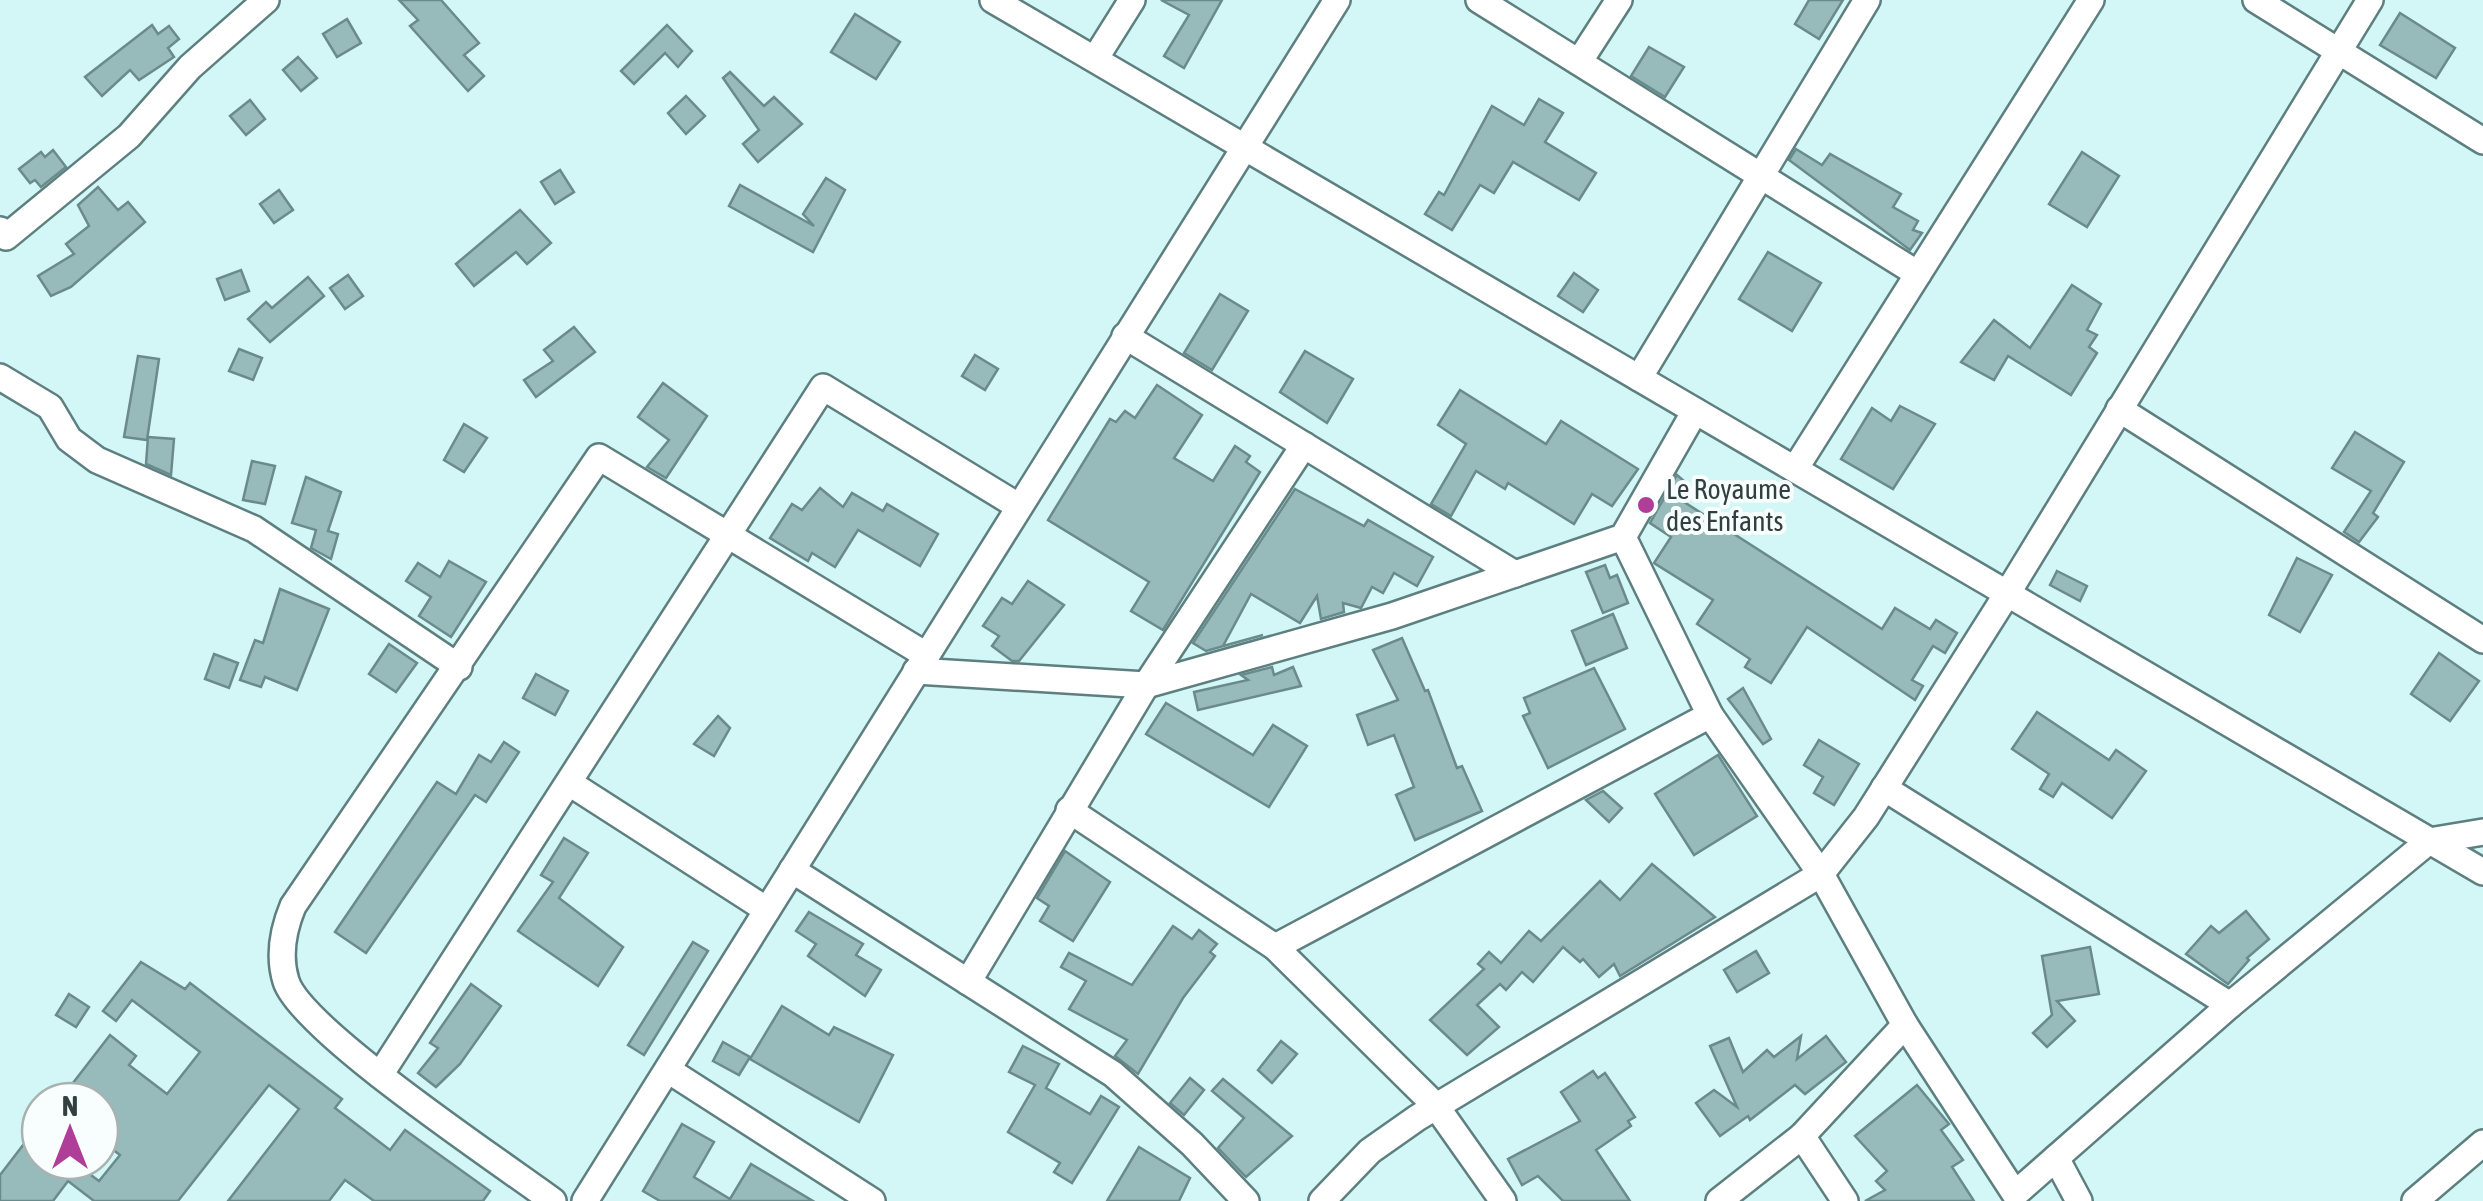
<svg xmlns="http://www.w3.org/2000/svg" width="2483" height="1201" viewBox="0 0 2483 1201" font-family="'Asap Condensed',sans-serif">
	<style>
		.building { fill: #97baba; stroke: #6a8b8b; stroke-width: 2.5 }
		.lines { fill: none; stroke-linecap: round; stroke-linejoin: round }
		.minor-casing { stroke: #5e7f7f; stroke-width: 30 }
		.minor { stroke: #fff; stroke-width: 25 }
		.poi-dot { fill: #af3e98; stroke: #f7fefd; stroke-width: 4 }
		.labels { text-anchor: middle; stroke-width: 8; stroke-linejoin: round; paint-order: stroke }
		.poi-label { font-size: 28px; fill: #313f3f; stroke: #f7fefd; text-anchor: start }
	</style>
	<rect width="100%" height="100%" fill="#d3f7f7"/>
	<g class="building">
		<path d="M399,0H441L479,43L464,55L484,76L468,91L410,26L418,20Z"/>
		<path d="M1161,0H1222L1184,68L1164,56L1189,15Z"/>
		<path d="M1809,0H1843L1819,39L1795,24Z"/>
		<path d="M2400,13L2455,48L2436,78L2380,45Z"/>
		<path d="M855,14L900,42L876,79L831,52Z"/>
		<path d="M347,19L361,43L337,57L323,34Z"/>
		<path d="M152,25L158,34L169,26L179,39L168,48L174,57L139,80L130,70L102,96L85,77Z"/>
		<path d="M667,25L692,51L678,67L665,53L634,84L621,71Z"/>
		<path d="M1649,47L1684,67L1665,97L1631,76Z"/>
		<path d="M298,57L317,78L301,91L283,70Z"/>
		<path d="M730,72L764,106L774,97L802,124L758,162L743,144L759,130L723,78Z"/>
		<path d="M686,96L705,116L686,134L668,113Z"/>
		<path d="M1539,99L1563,113L1545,142L1596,173L1579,200L1513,162L1494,193L1480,185L1452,230L1425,214L1439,192L1444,195L1492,106L1524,125Z"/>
		<path d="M250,100L265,119L246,135L230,116Z"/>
		<path d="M1796,149L1822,165L1830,154L1901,194L1893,207L1918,221L1913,230L1922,233L1910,250L1789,160Z"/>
		<path d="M53,150L66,167L41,187L35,180L30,183L19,169L41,152L45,157Z"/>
		<path d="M2082,152L2119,176L2087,227L2049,204Z"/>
		<path d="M560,170L574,192L555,204L541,182Z"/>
		<path d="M826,178L845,190L813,252L729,206L740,185L814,226L803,214Z"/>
		<path d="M98,187L118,210L128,202L145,222L71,287L51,296L38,276L74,254L66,244L89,226L78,205Z"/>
		<path d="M279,190L293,210L274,223L260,204Z"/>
		<path d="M520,210L551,243L527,264L516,252L474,286L456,264Z"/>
		<path d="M1768,252L1821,283L1792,331L1739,299Z"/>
		<path d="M241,270L249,291L225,300L217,279Z"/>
		<path d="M1574,273L1598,290L1583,312L1558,296Z"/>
		<path d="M348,275L363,296L345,309L330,288Z"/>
		<path d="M308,277L324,296L270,342L248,319L266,302L272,308Z"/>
		<path d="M2072,285L2101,304L2087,330L2097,335L2089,347L2097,353L2071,395L2008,356L1994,380L1961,362L1994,320L2030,348Z"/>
		<path d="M1220,294L1248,311L1212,370L1184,353Z"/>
		<path d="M574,327L595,352L536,397L524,380L553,361L544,350Z"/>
		<path d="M239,349L262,358L253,380L229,371Z"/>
		<path d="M1305,351L1353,379L1327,423L1280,392Z"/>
		<path d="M975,355L998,369L985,390L962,376Z"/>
		<path d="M138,356L159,359L147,440L124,437Z"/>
		<path d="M663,383L707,416L666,478L647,467L669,440L638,417Z"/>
		<path d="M1157,385L1202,415L1174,458L1213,481L1235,446L1250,456L1246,462L1260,472L1163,630L1131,611L1149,582L1048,520L1110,419L1116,422L1125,411L1135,418Z"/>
		<path d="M1460,390L1546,444L1561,421L1638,469L1612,506L1592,494L1574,524L1508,483L1505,489L1476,471L1451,516L1431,504L1466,444L1438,425Z"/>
		<path d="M1900,406L1935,424L1893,489L1841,459L1872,408L1891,421Z"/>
		<path d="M464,424L487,438L464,472L444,460Z"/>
		<path d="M2355,432L2404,462L2373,513L2378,517L2359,542L2344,532L2371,491L2332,468Z"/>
		<path d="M148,437L174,439L171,475L146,464Z"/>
		<path d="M252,461L275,466L265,504L243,500Z"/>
		<path d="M1677,475L1692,488L1681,500L1882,629L1895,608L1930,629L1936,620L1957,633L1945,653L1933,646L1912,680L1923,686L1915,700L1807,627L1771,683L1745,667L1750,659L1697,624L1713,600L1654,563L1671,537L1650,523Z"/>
		<path d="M306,477L341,492L328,531L338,534L331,559L311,548L316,530L292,523Z"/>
		<path d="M820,488L843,507L852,493L883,511L887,504L938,534L920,566L858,530L835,567L812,553L808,561L770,538L792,504L802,510Z"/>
		<path d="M1295,489L1364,526L1368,520L1433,557L1417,586L1394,573L1383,593L1372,587L1361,608L1343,603L1344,612L1321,619L1317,596L1300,623L1251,594L1223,646L1263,635L1206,651L1193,643Z"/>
		<path d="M2297,558L2332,575L2300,632L2269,615Z"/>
		<path d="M449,561L486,582L451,637L419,616L431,597L406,581L418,563L440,577Z"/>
		<path d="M1605,565L1610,578L1617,575L1628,603L1603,613L1586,572Z"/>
		<path d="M2057,571L2087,586L2080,601L2050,585Z"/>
		<path d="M1028,581L1064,605L1019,661H1012L992,646L999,636L983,626L1002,598L1012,604Z"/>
		<path d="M280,589L329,609L297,690L265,677L261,687L240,680L255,640L263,643Z"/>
		<path d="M1613,614L1627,648L1586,665L1572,631Z"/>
		<path d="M1402,638L1425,691L1428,690L1457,768L1462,766L1482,811L1415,840L1396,795L1414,787L1394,735L1368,745L1357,715L1398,700L1373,650Z"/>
		<path d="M389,644L417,663L396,692L369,674Z"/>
		<path d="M2439,653L2479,681L2450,721L2411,694Z"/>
		<path d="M214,654L238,663L229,688L205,679Z"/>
		<path d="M1272,667L1274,675L1293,667L1301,686L1198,710L1194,692L1248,680L1241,675Z"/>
		<path d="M1594,668L1625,729L1548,768L1523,716L1530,713L1524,698Z"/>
		<path d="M536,674L568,691L555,715L523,698Z"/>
		<path d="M1743,688L1771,739L1763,744L1728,699Z"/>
		<path d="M1166,703L1253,755L1273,725L1307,746L1269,807L1146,734Z"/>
		<path d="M2037,712L2109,760L2116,750L2146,771L2112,818L2062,783L2053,797L2040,789L2049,774L2012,749Z"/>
		<path d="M718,716L730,728L714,756L694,744Z"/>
		<path d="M1819,740L1859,764L1834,805L1814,793L1823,777L1804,765Z"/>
		<path d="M504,742L519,752L486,802L475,795L366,953L335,932L437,782L456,794L479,755L491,762Z"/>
		<path d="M1718,755L1757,816L1694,855L1655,794Z"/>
		<path d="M1603,791L1622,808L1609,822L1586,800Z"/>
		<path d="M564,838L588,853L559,898L623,947L598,986L518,931L553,882L541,875Z"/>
		<path d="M1065,851L1110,882L1073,941L1040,921L1049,906L1037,898Z"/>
		<path d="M1652,864L1715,917L1620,976L1614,964L1599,977L1583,959L1580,962L1563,947L1533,982L1522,972L1506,990L1500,984L1477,1005L1499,1027L1467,1055L1430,1020L1484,969L1478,964L1489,952L1501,963L1529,931L1541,941L1600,881L1620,900Z"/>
		<path d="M2246,911L2269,939L2247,958L2249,960L2228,984L2186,954L2211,926L2219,933Z"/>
		<path d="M809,912L863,944L856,955L881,970L865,996L808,956L816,944L796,931Z"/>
		<path d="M1173,926L1192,939L1199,930L1217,944L1210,952L1215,956L1183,998L1138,1074L1115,1056L1127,1040L1069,1009L1086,981L1061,967L1069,953L1132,985Z"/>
		<path d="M693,942L708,951L644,1055L628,1045Z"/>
		<path d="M2090,947L2099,994L2057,1001L2075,1021L2047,1047L2033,1033L2052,1015L2042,956Z"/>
		<path d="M1756,951L1769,973L1737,992L1724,970Z"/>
		<path d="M141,962L185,989L190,983L342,1099L335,1108L390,1150L405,1130L490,1191L483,1201H374L345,1180L329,1201H228L299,1109L269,1085L178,1201H94L68,1181L53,1201H0V1175L40,1123V1161H72L99,1181L120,1155L100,1140V1101H59L110,1035L136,1056L129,1065L167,1094L200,1052L132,1000L116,1021L103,1011Z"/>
		<path d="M471,984L501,1006L460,1064L436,1087L418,1073L438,1048L430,1043Z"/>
		<path d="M69,994L89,1007L76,1027L56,1015Z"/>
		<path d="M782,1006L829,1035L834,1027L893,1055L859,1122L750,1059Z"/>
		<path d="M1801,1036L1797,1059L1826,1036L1846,1062L1805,1094L1795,1085L1750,1120L1748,1116L1720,1136L1696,1103L1714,1090L1737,1107L1710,1046L1729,1038L1743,1072L1767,1050L1774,1057Z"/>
		<path d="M1281,1041L1297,1054L1272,1083L1258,1070Z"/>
		<path d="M723,1042L750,1057L739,1075L713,1061Z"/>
		<path d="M1023,1046L1059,1064L1046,1088L1090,1114L1101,1096L1119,1107L1072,1183L1054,1172L1060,1163L1008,1132L1035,1085L1009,1072Z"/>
		<path d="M1593,1071L1598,1078L1605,1073L1635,1117L1628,1121L1631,1126L1596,1150L1630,1201H1563L1538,1176L1522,1185L1508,1159L1580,1121L1561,1092Z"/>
		<path d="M1190,1078L1204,1090L1184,1115L1170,1103Z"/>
		<path d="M1223,1079L1292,1136L1246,1177L1218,1148L1244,1118L1212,1091Z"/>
		<path d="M1917,1085L1949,1124L1941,1130L1963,1160L1952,1167L1974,1201H1865L1885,1190L1876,1181L1887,1171L1855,1136Z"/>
		<path d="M682,1124L714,1142L694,1177L730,1199L751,1164L813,1201H660L643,1191Z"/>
		<path d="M1139,1147L1190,1178L1179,1201H1107Z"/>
	</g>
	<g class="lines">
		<defs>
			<g id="minor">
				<path d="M993,0L2483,872"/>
				<path d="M1479,0L1918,274"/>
				<path d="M2256,0L2483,141"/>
				<path d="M1095,59L1132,0"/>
				<path d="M1579,62L1619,0"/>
				<path d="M0,230L6,237L129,136L190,67L266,0"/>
				<path d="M1125,336L1515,574"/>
				<path d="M0,377L50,407L69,439L97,460L254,529L459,667"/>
				<path d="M1639,378L1867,0"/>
				<path d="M2119,409L2483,640"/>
				<path d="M1795,469L2091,0"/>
				<path d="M1623,537L1710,715L1821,874L1905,1025L2015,1194L2230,1005L2429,841L2483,832"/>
				<path d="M916,671L1146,685L1392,616L1623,537L1695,411"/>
				<path d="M571,784L767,910"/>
				<path d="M1884,788L2230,1005"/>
				<path d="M1069,810L1275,947L1436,1106L1503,1201"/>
				<path d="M792,870L1113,1074L1192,1144L1246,1201"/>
				<path d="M1275,947L1710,715"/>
				<path d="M968,982L1146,685L1304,445"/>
				<path d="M668,1070L872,1201"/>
				<path d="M380,1075L823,387L1018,506"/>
				<path d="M1802,1136L1845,1201"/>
				<path d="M2056,1158L2079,1201"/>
				<path d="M553,1201C503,1164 301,1030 286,981C278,955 283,930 293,906L599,457L926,655"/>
				<path d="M585,1201L1337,0"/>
				<path d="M1322,1201L1370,1151L1417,1118L1821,874L1866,817L2007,594L2370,0"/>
				<path d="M1719,1201L1802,1136L1905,1025"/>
				<path d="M2415,1201L2483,1143"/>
			</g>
		</defs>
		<use href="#minor" class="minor-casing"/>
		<use href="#minor" class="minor"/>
	</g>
	<circle class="poi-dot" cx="1646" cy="505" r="10"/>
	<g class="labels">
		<g class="poi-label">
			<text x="1666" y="499">Le Royaume<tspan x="1666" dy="32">des Enfants</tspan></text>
		</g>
	</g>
	<g transform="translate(70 1131)"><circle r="48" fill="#f7fefd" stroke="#a8b2b1" stroke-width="2.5"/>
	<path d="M0-8L18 38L0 25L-18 38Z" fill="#af3e98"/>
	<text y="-15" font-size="28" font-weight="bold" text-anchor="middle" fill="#313f3f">N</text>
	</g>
</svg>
